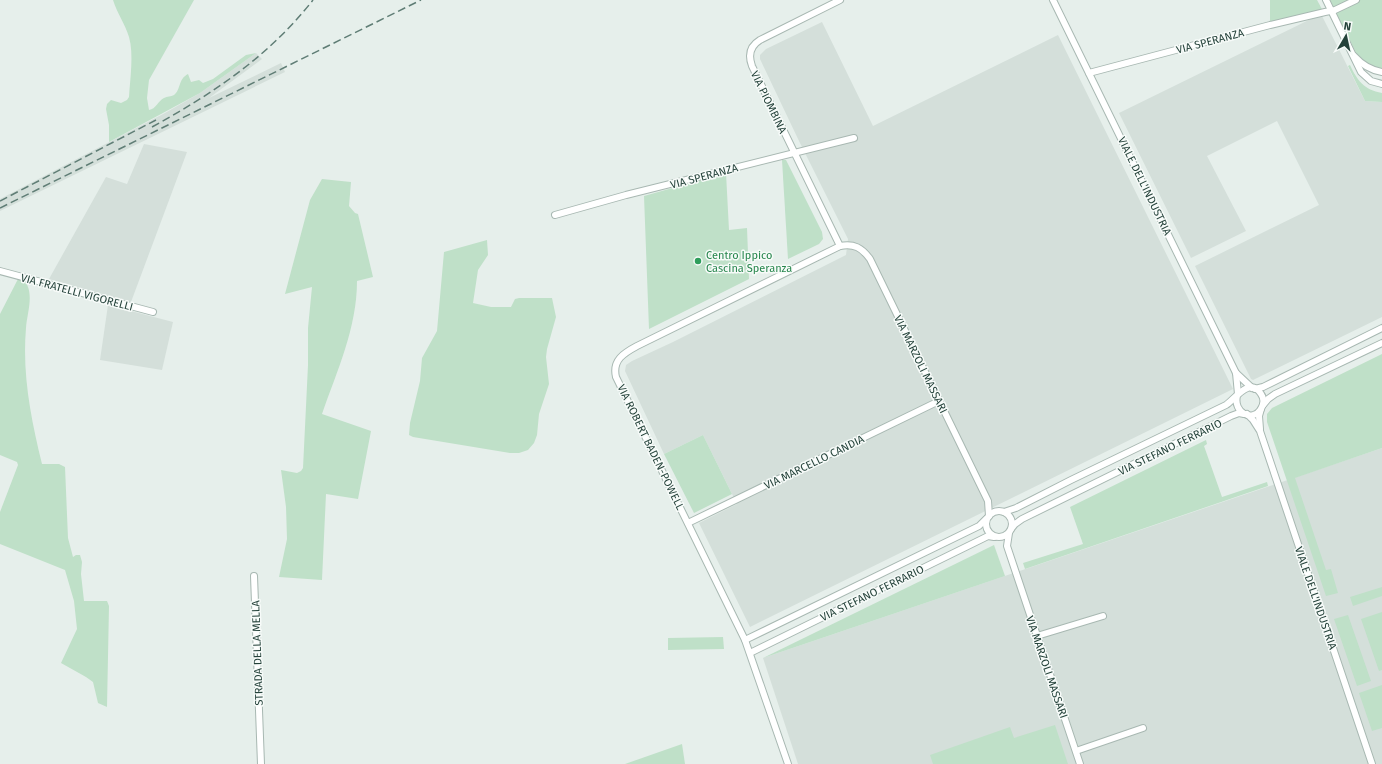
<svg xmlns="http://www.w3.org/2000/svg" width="1382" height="764" viewBox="0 0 1382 764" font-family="'Fira Sans',sans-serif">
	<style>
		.built { fill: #d4dfda }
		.green { fill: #bfe0c8 }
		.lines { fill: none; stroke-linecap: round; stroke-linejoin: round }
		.minor-casing { stroke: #a8b8b2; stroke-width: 8 }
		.minor { stroke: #fff; stroke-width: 6 }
		.rail { stroke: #5f7d75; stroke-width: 1.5; stroke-dasharray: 8 4; stroke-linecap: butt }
		.leisure-dot { fill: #2e9e5b; stroke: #f7fbf9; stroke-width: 1.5 }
		.labels { text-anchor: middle; stroke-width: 3; stroke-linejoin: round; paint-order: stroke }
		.street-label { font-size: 11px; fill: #24423a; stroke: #f7fbf9 }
		.leisure-label { font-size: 11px; fill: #27864d; stroke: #f7fbf9; text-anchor: start }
	</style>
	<rect width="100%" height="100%" fill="#e6efeb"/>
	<g class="built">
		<path d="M1321,14L1365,101L1382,102V317L1253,380L1251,379L1195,266L1319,205L1277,121L1207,156L1246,231L1191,258L1119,113Z"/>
		<path d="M822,22L873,126L1058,35L1233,389L750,627L699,523L737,504L703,435L664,454L625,371L626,365L632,361L673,342L846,255L848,239L799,141L760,59V55L766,49Z"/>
		<path d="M256,53L262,59L209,98L281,63L285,72L0,211V199L165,113L200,93Z"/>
		<path d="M144,144L187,152L131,302L49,279L106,177L127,184Z"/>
		<path d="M108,305L173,322L162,370L100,360Z"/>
		<path d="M1382,448V764H798L763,658Z"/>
	</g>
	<g class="green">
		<path d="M113,0H194L149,80L147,98L149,110C156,109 158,101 164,98C167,96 171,97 174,95C181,90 178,79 188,74L191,82L199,80L203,83L213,79L246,55L256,53L200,93L109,142V125L106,109L107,104L111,100L121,103L127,100L129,97C130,80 134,54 129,37C125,24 117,13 113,0Z"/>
		<path d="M1270,0H1317L1323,11L1270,23Z"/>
		<path d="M1330,0H1382V69C1372,68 1364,63 1357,55Z"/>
		<path d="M1350,65C1357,80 1364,90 1382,93V102L1365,101L1348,66Z"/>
		<path d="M782,160H786L822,232L823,239L819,244L788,259Z"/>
		<path d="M726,173L729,230L747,228L749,279L649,329L644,196L708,178L711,180L716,179L718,175Z"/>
		<path d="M322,179L351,182L349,206L355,213L358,214L373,277L357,281C357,328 337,371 322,414L371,431L358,499L326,494L322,580L279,577L287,539L286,507L281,470L297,473L301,471L303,468L308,365V328L312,287L285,294L310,200Z"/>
		<path d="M487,240L488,255L478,270L473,303L491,307H511L515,299L519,298H552L556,317L547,349L546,357L549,384L539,414L537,435L534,443L528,450L519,453H510L413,437L409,435L410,423L420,381L422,358L437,331L444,252Z"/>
		<path d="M18,279L24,280C35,293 27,313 26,328C22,374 31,419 42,464H59L65,467L68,538L73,557L76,555H80L82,562L81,574L84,601H107L109,606L107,707L98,703L93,682L86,677L61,663L77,629L74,601L65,570L0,544V512L18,465L17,462L0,455V314Z"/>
		<path d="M1382,354V448L1295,478L1326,570L1331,569L1338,593L1326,596L1267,422V414L1272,408Z"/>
		<path d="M703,435L732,494L694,513L664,454Z"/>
		<path d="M1206,440L1207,444L1204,446L1222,497L1267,482L1268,486L1025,569L1023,563L1083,544L1070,507Z"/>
		<path d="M994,545L1005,576L763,658Z"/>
		<path d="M1382,587V596L1353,606L1350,597Z"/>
		<path d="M1382,612V670L1379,671L1361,619Z"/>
		<path d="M1348,615L1371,681L1357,686L1334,619Z"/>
		<path d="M723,637L724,649L668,650V638Z"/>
		<path d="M1382,685V728L1372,731L1359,693Z"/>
		<path d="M1055,725L1068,764H933L930,755L1010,727L1014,738Z"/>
		<path d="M682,744L685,764H625Z"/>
	</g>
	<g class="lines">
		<defs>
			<g id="minor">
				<path d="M1053,0L1236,373L1238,394"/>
				<path d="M1326,0L1361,72L1371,81L1382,84"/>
				<path d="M1354,56C1362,65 1370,70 1382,72"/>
				<path d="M1089,73L1270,25L1325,12L1335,10L1356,0"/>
				<path d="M555,215L626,195L854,138"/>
				<path d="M840,246L752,66C748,55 750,46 760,40L840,0"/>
				<path d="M0,271L153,312"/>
				<path d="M1236,373L1252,388"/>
				<path d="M1255,389L1263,387L1382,328"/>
				<path d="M1263,405L1268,399L1275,394L1382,343"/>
				<path d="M1247,414L1253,420L1260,431L1372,764"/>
				<path d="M1260,429L1259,416L1261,409"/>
				<circle cx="999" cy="524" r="13"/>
				<path d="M1004,512L1016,508L1071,480L1226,405C1235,399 1250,376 1261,394C1264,398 1264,404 1261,409C1252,423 1233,412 1237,396"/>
				<path d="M688,523L939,401"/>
				<path d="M1011,529L1015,524L1022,519L1231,416L1239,413L1244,414"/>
				<path d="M1009,533L1007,546L1080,764"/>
				<path d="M254,576L261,764"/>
				<path d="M1037,636L1103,616"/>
				<path d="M745,640L979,526L986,519"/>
				<path d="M750,653L982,539L988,536L994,537"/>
				<path d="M1076,751L1143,728"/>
				<path d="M788,764L745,640L616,377C612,360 624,353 637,346L840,246C854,243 862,248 870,259L988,501L989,516"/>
			</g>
		</defs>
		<use href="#minor" class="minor-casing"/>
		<use href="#minor" class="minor"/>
		<g class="rail">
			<path d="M152,127C214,93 269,56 313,0"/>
			<path d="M0,201L156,120"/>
			<path d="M0,208L421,0"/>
		</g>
	</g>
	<circle class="leisure-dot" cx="698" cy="261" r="4"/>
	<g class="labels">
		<g class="street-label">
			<text transform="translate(1210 41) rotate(-15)" y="4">VIA SPERANZA</text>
			<text transform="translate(769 102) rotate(64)" y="4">VIA PIOMBINA</text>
			<text transform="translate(704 176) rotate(-15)" y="4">VIA SPERANZA</text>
			<text transform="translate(1145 186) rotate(64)" y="4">VIALE DELL'INDUSTRIA</text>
			<text transform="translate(77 292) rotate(15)" y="4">VIA FRATELLI VIGORELLI</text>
			<text transform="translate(921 364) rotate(64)" y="4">VIA MARZOLI MASSARI</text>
			<text transform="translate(651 447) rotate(64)" y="4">VIA ROBERT BADEN-POWELL</text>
			<text transform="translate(1170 447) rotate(-26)" y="4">VIA STEFANO FERRARIO</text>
			<text transform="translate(814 462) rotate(-26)" y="4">VIA MARCELLO CANDIA</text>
			<text transform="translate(872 593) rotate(-26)" y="4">VIA STEFANO FERRARIO</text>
			<text transform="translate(1316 598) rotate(71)" y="4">VIALE DELL'INDUSTRIA</text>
			<text transform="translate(257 653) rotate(-92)" y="4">STRADA DELLA MELLA</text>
			<text transform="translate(1047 667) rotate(71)" y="4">VIA MARZOLI MASSARI</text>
		</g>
		<g class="leisure-label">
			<text x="706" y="259">Centro Ippico<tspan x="706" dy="13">Cascina Speranza</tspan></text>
		</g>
	</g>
	<g transform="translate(1346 36) rotate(9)" stroke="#f7fbf9" stroke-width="3" paint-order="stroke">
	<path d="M0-3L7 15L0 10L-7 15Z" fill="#24423a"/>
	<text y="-6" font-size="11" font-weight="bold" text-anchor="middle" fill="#24423a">N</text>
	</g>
</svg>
